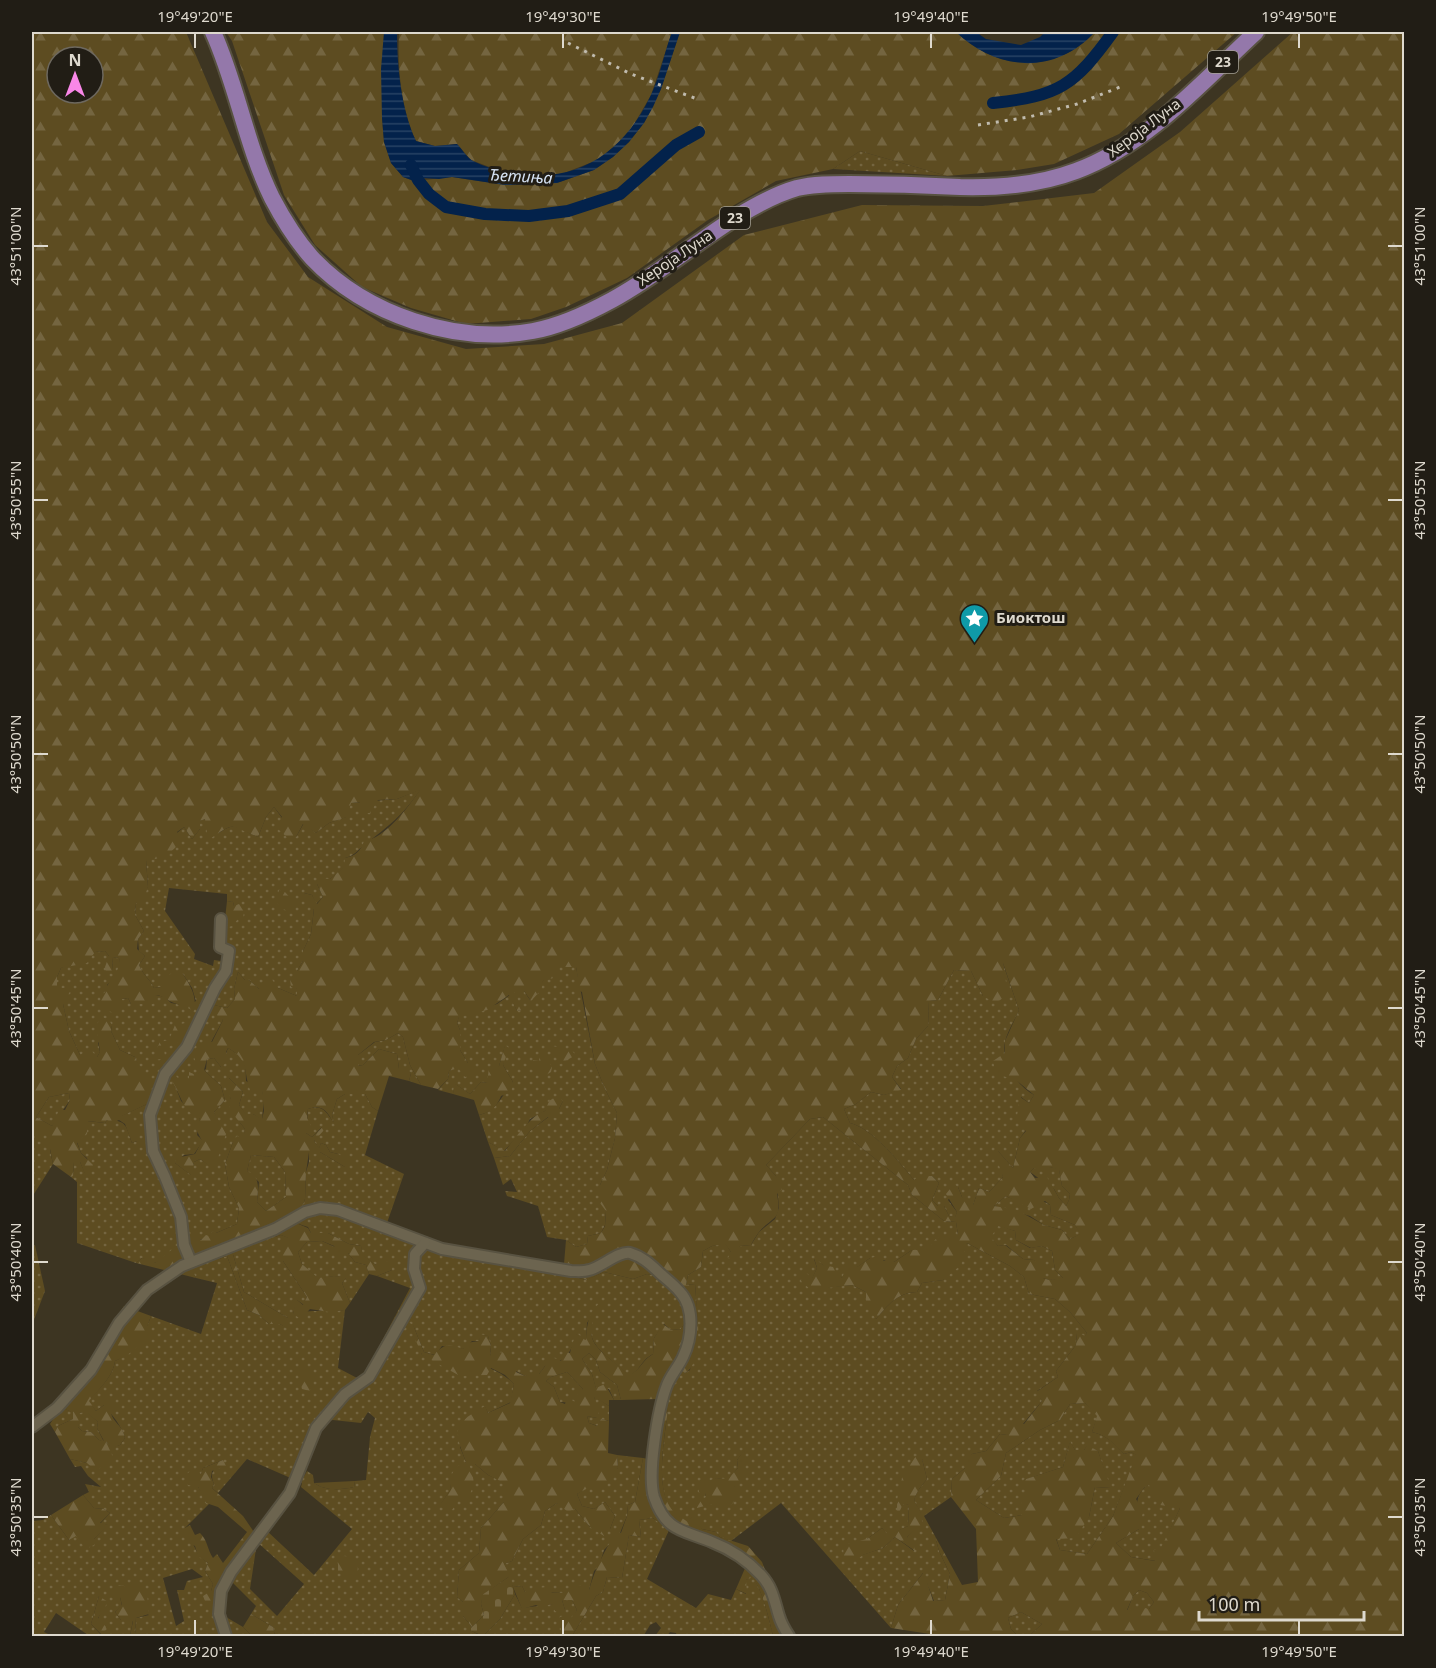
<svg xmlns="http://www.w3.org/2000/svg" width="1436" height="1668" viewBox="0 0 1436 1668" font-family="'Noto Sans',sans-serif">
	<style>
		.grass { fill: url(#grass-dots); fill-rule: evenodd }
		.forest { fill: url(#forest-firs); fill-rule: evenodd }
		.cemetery { fill: url(#cemetery-stones) }
		.water { fill: url(#water-rules) }
		.lines { fill: none; stroke-linecap: round; stroke-linejoin: round }
		.canal { stroke: #03224b; stroke-width: 12 }
		.minor-casing { stroke: #585241; stroke-width: 14 }
		.primary-casing { stroke: #585241; stroke-width: 20 }
		.minor { stroke: #6c644f; stroke-width: 10 }
		.primary { stroke: #9478aa; stroke-width: 16 }
		.rail { stroke: #c0bbae; stroke-width: 3; stroke-dasharray: 3 6; stroke-linecap: butt }
		.ticks { fill: none; stroke: #ded9ce; stroke-width: 2 }
		.labels { text-anchor: middle; stroke-width: 6; stroke-linejoin: round; paint-order: stroke }
		.shield { fill: #211d15; stroke: #a5a196; stroke-width: 1.5 }
		.shield-label { font-size: 14px; font-weight: bold; fill: #ded9ce }
		.street-label { font-size: 15px; fill: #ded9ce; stroke: #211d15 }
		.poi-label { font-size: 15px; font-weight: bold; fill: #ded9ce; stroke: #211d15; text-anchor: start }
		.water-label { font-size: 16px; font-style: italic; fill: #d6e3f4; stroke: #211d15 }
		.neatline { fill: none; stroke: #ded9ce; stroke-width: 2 }
		.ticks-label { font-size: 15px; text-anchor: middle; fill: #ded9ce }
	</style>
	<defs>
		<pattern id="grass-dots" width="8" height="8" patternUnits="userSpaceOnUse" patternTransform="scale(1.5)"><rect width="8" height="8" fill="#5d4c21"/><path d="M2 2h.1M6 6h.1" fill="none" stroke="#746540" stroke-width="1.8" stroke-linecap="round"/></pattern>
		<pattern id="forest-firs" width="22" height="20" patternUnits="userSpaceOnUse" patternTransform="scale(1.5)"><rect width="22" height="20" fill="#5d4c21"/><path d="M5 1l3.5 6h-7zM16 11l3.5 6h-7z" fill="#746540"/></pattern>
		<pattern id="cemetery-stones" width="16" height="16" patternUnits="userSpaceOnUse" patternTransform="scale(1.5)"><rect width="16" height="16" fill="#5d4c21"/><path d="M2 7V4a2 2 0 0 1 4 0v3zM10 15v-3a2 2 0 0 1 4 0v3z" fill="#746540"/></pattern>
		<pattern id="water-rules" width="6" height="5" patternUnits="userSpaceOnUse" patternTransform="scale(1.5)"><rect width="6" height="5" fill="#03224b"/><path d="M0 2.5h6" fill="none" stroke="#274264"/></pattern>
	</defs>
	<rect width="100%" height="100%" fill="#3d3522"/>
	<g class="grass">
		<path d="M860,151L947,176L833,169Z"/>
		<path d="M421,789C403,815 389,826 364,845C357,851 354,856 345,858V867L330,879L317,884L323,897L316,904L312,895L304,893L314,908L311,934L303,951V961L297,971V979L290,980L297,989V996L278,988L259,989L249,980H245L238,972L234,989L235,999L227,1008L214,1005L223,1020L211,1042L202,1071L190,1080H180L174,1083L181,1101L200,1119L197,1135L203,1141L194,1154L184,1155L175,1163L191,1175L194,1162L200,1159L212,1167L218,1122L214,1112L225,1100L221,1086L204,1070L206,1069L207,1059L214,1058L221,1067L228,1048C245,1058 246,1062 246,1081L262,1091L264,1099L262,1120L253,1114L246,1115L239,1105L243,1092L229,1078C229,1097 233,1116 245,1129L244,1140L233,1142L225,1164L229,1187L239,1208L237,1224L188,1245L155,1263L142,1258L136,1263L77,1243V1182L71,1177L73,1175L74,1162H80L85,1173L90,1174L87,1158L81,1153L77,1142L87,1121L105,1123L107,1120C127,1120 126,1126 132,1143L137,1141L121,1116L147,1104L140,1070L135,1057L120,1050L111,1031L112,1025L98,1043L100,1052L97,1057L80,1055L69,1031L63,1004L57,988V977L61,968L95,952L105,951L109,956L112,971L113,957L119,958C123,968 114,978 107,985L122,999L128,998L131,1004L156,995L165,997L171,1003L187,1006L196,1001L192,988L183,974L161,987L154,988C150,979 143,975 139,965L145,956L139,951L138,939L144,931L135,915L136,903L148,887L146,860L184,827L192,839L200,829L199,821L205,819L219,833C236,820 240,830 258,837L266,817L274,807L296,837L304,823L316,833L329,823L346,817L350,803L397,799ZM169,888L227,894V901L233,902L234,906L224,928L221,961L214,960L213,966L194,959L195,954L165,911Z"/>
		<path d="M1001,958L1019,1010C1015,1020 1007,1032 1005,1042C1001,1061 1017,1086 1034,1095L1029,1103L1021,1097L1026,1130L1020,1138L1013,1168L998,1151L1003,1177L989,1192L979,1188L973,1205H968L962,1197L958,1187L948,1200L957,1212L955,1218L949,1216L944,1206H938L932,1200L939,1183L932,1176L914,1180C899,1162 872,1128 850,1123L844,1109L856,1104L871,1092L884,1095L901,1089L892,1077L897,1066L908,1058L916,1039L928,1026L929,1001L938,1000L954,970L971,971L983,996Z"/>
		<path d="M559,967H576L595,1064L605,1089L617,1113L615,1138L607,1170L600,1185L606,1211L605,1225L601,1233L588,1236L587,1244L576,1247L566,1240L547,1237L538,1206L507,1196L505,1191L517,1192L511,1179L503,1185L494,1158L510,1156L530,1131L559,1109L563,1101L530,1119L526,1127L504,1151L488,1142L479,1115C497,1111 502,1095 513,1082L503,1065L505,1046L499,1066L487,1083L481,1082L470,1094L455,1084L453,1094L438,1090L448,1079L449,1071L468,1063L460,1050V1030L457,1023L459,1016L497,1004L510,995L517,1011L521,1010L513,991H524L530,1000L543,981Z"/>
		<path d="M398,1033L403,1037L410,1065L421,1085L409,1081L411,1073L399,1069L397,1054L379,1049L363,1065L357,1066L358,1055L375,1042L386,1040Z"/>
		<path d="M69,1093L70,1100L52,1126L36,1117L49,1097Z"/>
		<path d="M345,1094H365L372,1107L378,1111L365,1155L404,1174L387,1223L444,1245L564,1264L568,1275L586,1280L604,1272L633,1279L647,1274L658,1276L685,1292V1323L681,1329L671,1330L664,1324L654,1338L653,1354C640,1361 641,1370 629,1376C601,1349 577,1343 600,1303L587,1323L586,1342L577,1334C569,1355 568,1360 545,1366L539,1374L525,1376L490,1357L491,1346L488,1336L481,1335L479,1341H472L463,1349L442,1346L435,1355L424,1352L413,1325L422,1355C453,1361 491,1360 514,1384L511,1402L488,1413L485,1407L460,1447L466,1462L450,1479L451,1489L440,1505L469,1464H475L488,1475L504,1482V1502L481,1528L479,1553L459,1570L457,1597L463,1602V1616L472,1627L470,1630L481,1636H275L273,1627L251,1614L256,1606L232,1582L256,1535L267,1531L314,1575L352,1529L301,1487L302,1483L247,1459L218,1493L212,1488L214,1484C209,1472 214,1469 223,1460L203,1468L198,1487L210,1503L185,1528L199,1556L208,1563L205,1571L213,1584L211,1591L214,1610L243,1627L252,1636H135L136,1618L149,1615L120,1597L122,1606L115,1612L121,1620H133L130,1636H103L98,1619L102,1608L99,1596L91,1624L102,1636H87L88,1635L56,1613L44,1632L52,1636H32V1521L43,1520L51,1515L69,1540L76,1535L94,1539L108,1525L100,1524L110,1513L104,1509L94,1508L83,1495L89,1492L85,1484L101,1487L88,1476L81,1466L75,1467L70,1459L87,1463L113,1459L105,1442L99,1440L91,1432L82,1431L78,1427L79,1413L86,1411L98,1422L97,1428L103,1440L112,1447L120,1445L125,1438C122,1426 112,1415 104,1405L96,1411L88,1401C99,1389 113,1377 115,1361C132,1354 145,1334 151,1316L201,1334L217,1283L196,1278L191,1269L207,1260L219,1259L227,1256L247,1310L259,1315L269,1324H280L288,1328V1318L244,1292L232,1251L281,1235L289,1238L283,1261L307,1297L304,1305L297,1300L293,1314C312,1309 326,1312 345,1310L338,1368L357,1378L364,1375L410,1288L377,1276L392,1270L376,1265L362,1255L361,1246L349,1244L328,1233H311L308,1227L296,1223L305,1199L306,1172L309,1162V1152H320L345,1167L338,1154L330,1152L326,1145L321,1143L319,1149L314,1141L322,1127L312,1137L306,1133L308,1109C323,1104 326,1112 334,1123L332,1115L337,1099ZM368,1412L375,1418L370,1437L366,1480L355,1481L354,1487C340,1490 326,1491 314,1483L313,1475L307,1471L303,1478L313,1423L333,1420L361,1423ZM257,1542L304,1584L277,1616L250,1589ZM192,1569L203,1577L187,1581L184,1590H177L184,1621L176,1626L163,1578Z"/>
		<path d="M823,1117L908,1185L912,1195L944,1221L956,1222L958,1235L923,1251L912,1250L894,1262L870,1258L842,1278L814,1259L817,1268L812,1279L811,1289L852,1285L866,1292L876,1319C889,1304 897,1293 917,1292L922,1283L943,1280L967,1243L1010,1266L1024,1277L1029,1294L1055,1299L1070,1312L1087,1333L1085,1337L1077,1333L1076,1345L1056,1371L1058,1377L1037,1391L1042,1401L1023,1424L1007,1435L1000,1434L986,1451L972,1454L965,1468L952,1479L951,1497L924,1516L935,1536L939,1551L950,1574L945,1600L934,1601L923,1573L898,1605L891,1628L781,1503L731,1541L720,1537L716,1532L702,1529L692,1517L688,1523C682,1518 674,1514 670,1508C655,1485 665,1435 668,1409L656,1407L657,1399L674,1364L685,1373L690,1370L698,1324L695,1284L686,1285L688,1275L701,1267L703,1251L712,1246L725,1243L731,1252L740,1246L751,1245L759,1232L775,1219L779,1208L776,1176L766,1165L810,1119ZM745,1450L734,1487L706,1497L705,1493L716,1478L728,1480L738,1468L737,1460ZM922,1459L927,1479C902,1509 923,1499 921,1523L907,1537L914,1551L895,1537L883,1548L862,1555L867,1539L882,1528L888,1536L908,1526L909,1505L903,1503L898,1515Z"/>
		<path d="M32,1133H50V1150L53,1164L32,1197Z"/>
		<path d="M251,1155L274,1157L285,1172L286,1197L266,1211L257,1202L259,1182L247,1171Z"/>
		<path d="M1050,1167L1059,1169L1062,1186L1070,1194L1069,1200L1066,1206L1059,1198L1054,1189L1030,1172L1034,1168Z"/>
		<path d="M1006,1196C1020,1204 1038,1196 1050,1205L1051,1215L1075,1225L1081,1234L1070,1239L1062,1230L1044,1225L1030,1216L994,1206Z"/>
		<path d="M998,1225L1015,1231L1016,1240L1030,1248L1042,1246L1052,1251L1055,1270L1064,1279L1049,1280L1043,1278L1034,1260L1023,1259L1006,1245L998,1246L990,1237Z"/>
		<path d="M322,1241L348,1253L355,1262L366,1265L369,1274L350,1303L342,1283L346,1278L334,1276L318,1279L302,1264L298,1252L307,1242Z"/>
		<path d="M35,1245L45,1291L32,1325V1247Z"/>
		<path d="M589,1353L596,1360L600,1372L617,1385L621,1400H614L609,1389H596L592,1374L582,1359Z"/>
		<path d="M567,1372L583,1389L575,1403L560,1402L554,1387L546,1381L551,1377Z"/>
		<path d="M594,1396L609,1406V1421L601,1419L598,1426L589,1423L587,1416L597,1418Z"/>
		<path d="M1085,1403L1098,1415L1092,1432C1107,1435 1115,1444 1124,1454L1131,1452L1137,1455L1113,1516L1087,1554L1060,1550L1056,1538L1089,1517L1095,1487L1110,1488L1098,1451L1087,1446L1084,1450H1075L1070,1442L1063,1467L1024,1480L1031,1491L1022,1515L1004,1518L976,1500L1001,1476L1006,1453L1040,1430L1060,1420L1070,1404Z"/>
		<path d="M61,1407L74,1413L73,1419L58,1426L55,1432L50,1424Z"/>
		<path d="M617,1455L643,1458L635,1502L628,1505L627,1516L620,1533L604,1550L599,1566L594,1571L589,1590L565,1593L525,1592L522,1586L513,1587L503,1564L512,1561L523,1539L541,1525L545,1511L557,1503L575,1509L590,1527L610,1529L615,1516L605,1502L594,1509L582,1506L577,1494L618,1468Z"/>
		<path d="M1150,1484L1180,1508L1156,1561L1131,1557L1116,1543L1139,1529C1137,1512 1132,1494 1150,1484Z"/>
		<path d="M653,1518L669,1530L647,1579L696,1608L708,1594L731,1600L736,1589L746,1594V1580L753,1576C764,1596 768,1615 773,1636H677L676,1633L670,1632L667,1636H655L661,1628L656,1622L650,1625L644,1635L645,1636H572L596,1596L603,1592L607,1577L622,1578L629,1535L641,1537L639,1520Z"/>
		<path d="M1139,1590L1147,1593L1154,1602L1149,1609L1127,1611L1133,1596Z"/>
		<path d="M515,1594L522,1608L552,1604L565,1610L562,1600H572L577,1610L563,1636H483L500,1619Z"/>
		<path d="M1021,1612L1042,1624L1029,1636H1018L1011,1629L1008,1618Z"/>
	</g>
	<g class="forest">
		<path d="M32,32H186L267,222L308,277L387,327L466,349L544,344L622,323L744,235L862,205L983,206L1094,193L1180,132L1293,32H1404V1636H1029L1042,1624L1021,1612L1008,1618L1011,1629L1018,1636H943L891,1628L898,1605L924,1572L933,1601L945,1600L950,1574L939,1551L935,1536L962,1585L978,1582L976,1529L951,1497L952,1479L965,1468L963,1461L972,1454L986,1451L1000,1434L1007,1435L1013,1422L1024,1424L1042,1401L1036,1392L1058,1377L1056,1371L1076,1345L1077,1332L1085,1336L1087,1333L1070,1312L1055,1299L1029,1294L1024,1277L1010,1266L967,1243L961,1265L943,1280L922,1283L917,1292C897,1293 889,1304 876,1319L866,1305V1292L852,1285L811,1290L801,1281L804,1271L812,1278L817,1268L814,1258L823,1265L833,1267L835,1271L842,1278L847,1265L857,1267L870,1258L879,1256L884,1261L890,1258L894,1262L912,1250H923L925,1242L931,1245C938,1234 946,1234 958,1235L956,1222L944,1221L912,1195L908,1185L823,1117L810,1119L766,1165L776,1176L782,1189L777,1194C782,1221 774,1215 759,1232C756,1236 753,1241 751,1245L740,1246L734,1259L728,1258L731,1252L725,1244L712,1246L703,1251L701,1267L688,1275L686,1285L695,1284C696,1305 706,1361 685,1373L674,1365L657,1399L621,1400L617,1385L600,1372L596,1360L589,1353L582,1359L592,1374L596,1388L605,1384L614,1400H609V1406L594,1397L599,1411L597,1418L587,1416L589,1423L597,1426L601,1419L609,1421L608,1453L617,1455L618,1468L601,1490L588,1488L577,1494L582,1506L594,1509L605,1502L615,1516L610,1529L604,1536L590,1527L575,1509L568,1512L557,1503L545,1511L541,1525L523,1539L512,1561L504,1564L510,1576L483,1595L481,1604L484,1615L472,1627L463,1616V1602L457,1597L459,1570L479,1553L481,1528L504,1502V1483L488,1475L475,1464H469C475,1481 476,1484 466,1501L459,1499L452,1510L440,1506L451,1489L449,1479L456,1467L466,1462C453,1429 453,1424 485,1406L488,1413L510,1403L514,1384L505,1375L491,1368L487,1375L460,1376L422,1355L408,1322L413,1325L424,1352L434,1355C444,1343 449,1344 463,1349L466,1343L479,1341L480,1334L488,1336L491,1346L490,1356L497,1352L508,1353L517,1364L516,1372L525,1376L530,1373L539,1374L552,1357L561,1361L564,1352L570,1353L572,1344L577,1333L586,1341C587,1324 588,1312 602,1301C577,1344 599,1347 629,1375C641,1370 641,1361 653,1354L654,1338L663,1324L671,1330L681,1329L685,1323V1292L658,1276L647,1274L633,1279L604,1272L587,1280L568,1275L564,1264L566,1240L576,1247L587,1244L588,1236L601,1233L605,1226L606,1211L600,1203V1185L607,1170L615,1138L617,1113L605,1089L595,1064L582,992L572,987L578,979L576,967H559L560,976L543,981L541,990L531,1001L524,991H514L522,1010L517,1011L509,995L487,1010L459,1017L457,1023L460,1030V1050L468,1063L474,1062L477,1073L465,1077L458,1068L449,1071L448,1079L438,1089L421,1085L410,1065L403,1037L398,1033L386,1040L374,1042L358,1055V1066L363,1065L379,1049L397,1054L399,1069H405L411,1073L409,1081L389,1076L378,1111L372,1107L365,1094H345L337,1099L332,1115L335,1126C328,1113 324,1103 308,1109L307,1118L312,1128L306,1133L312,1137L323,1127L325,1129L314,1141L319,1148L321,1143L326,1145L330,1152L338,1154L349,1159L345,1167L320,1152L315,1154L309,1152L306,1172L305,1199L296,1223L308,1228L311,1233H328L349,1244L361,1246L363,1255L376,1265L379,1262L390,1261L392,1270L377,1276L369,1274L366,1265L355,1262L348,1253L337,1254L334,1246L322,1241L307,1242L298,1252L302,1264L318,1278L334,1276L347,1277L342,1283L350,1303L345,1310L329,1312L310,1309L301,1319L293,1314L296,1299L303,1305L307,1297L283,1261L281,1247L288,1238L281,1235L232,1251L244,1292L288,1318V1329L280,1324H269L259,1315L247,1310L227,1256L219,1259L207,1260L192,1269L196,1278L136,1263L142,1258L150,1259L155,1263L179,1244H188L189,1238L195,1235L201,1240L206,1235L209,1236L213,1231L216,1233L237,1224L239,1208L229,1187L225,1164L233,1142L237,1136L243,1139L245,1129L229,1109L231,1099L223,1082L229,1078L243,1092L239,1105L246,1114H253L262,1119L264,1111L262,1091L251,1092C242,1071 251,1061 228,1048L226,1052L227,1062L221,1067L214,1058L207,1059L204,1070L221,1086L225,1100L214,1112L226,1134L216,1164L212,1168L200,1159L194,1162L192,1176L175,1163L176,1158L195,1154L202,1141L196,1129L200,1119C181,1111 180,1090 168,1075L171,1071L180,1080H189V1072L196,1075L201,1071L197,1066L193,1054L204,1046L206,1038L212,1042L223,1020L214,1013V1005L227,1008L235,999L234,989L238,972L245,980H249L259,989L271,978L278,988L297,996V989L291,987L290,979H297V971L303,961V951L311,934L314,909C307,905 305,900 304,893L312,895L317,904L323,897L317,884L318,878L330,879L344,867L345,858C355,856 361,851 364,841C386,838 408,807 420,790L397,799L378,800L370,813H361L360,802L351,803L347,817L329,823L316,833L303,824L296,837L290,840L278,829L282,817L274,807L266,817L258,837C226,825 238,821 208,840L205,819L200,821V829L192,839L184,827L177,832L183,840C170,853 165,859 146,860L148,887L144,898L136,903L135,915L144,931L138,939L137,949L145,956L139,965C143,975 150,979 154,988L161,987L162,981L174,971L183,974C191,987 197,996 194,1011C187,1007 182,1006 174,1003C167,1001 165,996 156,995L153,1004H131L128,998L122,999L121,1008L114,1013L103,1009L100,997L106,991C107,979 122,972 119,958L113,957L112,971L107,976L105,967L109,956L105,951L95,952L87,963L61,968L57,977V988H72L63,1004L69,1031L80,1055L90,1049L97,1057L100,1052L96,1025L102,1017L109,1020L112,1025L111,1031L120,1050L135,1057C138,1065 141,1067 146,1074C153,1082 149,1095 147,1104L122,1116L133,1119L141,1129L137,1141L132,1143L125,1124L119,1120L112,1123L107,1120L105,1123L88,1121L87,1134L77,1143L81,1153L93,1165L90,1175L85,1174L80,1162H74L73,1176L71,1177L53,1164L48,1139L50,1134L32,1133ZM57,57H93V93H57ZM1003,963L1019,1010L1005,1041V1053L993,1061L996,1074L1016,1080L1034,1095L1029,1103L1020,1097L1017,1116L1026,1131L1020,1138L1013,1168L998,1151H994L1003,1177L989,1192L979,1188L973,1205H968L967,1199L962,1197L958,1187L954,1184L946,1194L957,1212L955,1217L949,1216L944,1206H938L932,1200L939,1183L932,1176H919L914,1180C899,1162 872,1128 850,1123L844,1109L856,1104L871,1092L884,1095L901,1090L892,1077L897,1066L908,1058L916,1039L928,1026L929,1001L938,1000L954,970L971,971L983,996L995,1003L1008,995ZM69,1093L70,1100L65,1110H59L52,1126L36,1117L49,1097ZM251,1155L274,1157L285,1172L286,1197L266,1211L257,1202C258,1189 261,1176 247,1171ZM1050,1167L1059,1170L1062,1186L1070,1194L1069,1200L1066,1206L1059,1198L1047,1177L1035,1178L1030,1172L1034,1168L1044,1172ZM1006,1196L1031,1209L1045,1201L1050,1205L1051,1215L1075,1225L1080,1234L1070,1239L1062,1230L1044,1225L1017,1210L994,1206ZM998,1226L1015,1231L1016,1240L1031,1248L1042,1246L1052,1251L1055,1270L1063,1278L1049,1280L1043,1278L1046,1269L1034,1260L1023,1259L1005,1245L998,1246L991,1237ZM567,1372L583,1389L578,1392L575,1402L567,1397L565,1404L560,1402L554,1387L546,1381L551,1377ZM1085,1403L1097,1416L1092,1432C1107,1435 1114,1444 1124,1454L1131,1452L1136,1455L1113,1516L1087,1554L1060,1550L1056,1539L1076,1538L1089,1517L1095,1487L1111,1488L1098,1451L1087,1445L1084,1450H1075L1070,1441L1063,1467L1023,1480L1030,1491L1021,1500L1022,1515L1004,1518L976,1500L1001,1476L1006,1453L1040,1430L1060,1420L1070,1404ZM1149,1485L1160,1505L1180,1508L1161,1548L1154,1550L1155,1561L1131,1557L1116,1543L1139,1529L1143,1512L1136,1499L1144,1488ZM1139,1590L1147,1593L1154,1602L1149,1609L1141,1607L1127,1610L1133,1596Z"/>
		<path d="M226,32H384L382,118L384,142L391,163L403,177L414,181L452,177L505,185L557,183L594,170L613,157L629,142L644,123L661,89L680,32H956C997,71 1054,75 1095,32H1109C1068,83 1061,92 993,99L994,107C1060,100 1080,89 1117,32H1237L1119,134L1054,164L1017,170L947,176L860,151L833,169L776,181L708,220L627,278L566,307L531,319L466,324L411,308L362,287L315,245L284,195L232,41Z"/>
		<path d="M399,32H672L651,95L629,133L600,159L559,175L503,172L471,160L457,144L435,146L416,141C401,109 397,67 399,32Z"/>
		<path d="M279,890L284,891L294,902L292,913L281,908L276,902Z"/>
		<path d="M227,901L233,902L234,906L239,904L244,912L243,918L238,919L232,926L224,928Z"/>
		<path d="M186,1023L190,1030L187,1040C178,1041 173,1046 164,1048L165,1058L156,1060L155,1052L160,1042L169,1040L175,1025Z"/>
		<path d="M505,1045L509,1048L503,1065L513,1082L511,1092L501,1096C496,1108 491,1112 479,1115L474,1100L453,1094L454,1083L470,1094L481,1082L487,1083L489,1068L499,1066Z"/>
		<path d="M553,1046L572,1051L576,1055L560,1064L553,1052Z"/>
		<path d="M540,1053L545,1055L552,1067L551,1072L541,1078C535,1072 530,1069 533,1060L539,1061Z"/>
		<path d="M557,1096L563,1101L559,1109L558,1118L548,1117L530,1131L510,1156L494,1158L488,1142L505,1151C513,1141 533,1113 545,1111L549,1101Z"/>
		<path d="M124,1306L151,1316L147,1327L151,1337L126,1356L115,1361C113,1377 99,1389 89,1401L96,1411L104,1405L102,1399L106,1395L110,1399L116,1410L111,1413C114,1424 122,1424 125,1438L120,1445L112,1448L106,1442L114,1459L96,1471L87,1463L70,1459L55,1432L58,1426L73,1419V1413L61,1407ZM86,1412L98,1422L97,1428L104,1441L99,1440L91,1432L82,1431L78,1427L81,1417L79,1413Z"/>
		<path d="M301,1368L310,1372L313,1385L310,1391L302,1389L297,1370Z"/>
		<path d="M656,1407L668,1409C665,1435 655,1484 670,1507C674,1513 682,1518 688,1522L692,1516L700,1521L702,1529L716,1532L720,1537L748,1546L762,1562L790,1633L797,1636H773C768,1615 764,1596 753,1577L746,1580L747,1594L736,1589L746,1566L708,1544L669,1530L653,1518L639,1520L641,1537L629,1535L622,1578L607,1577L603,1592L596,1596L572,1636H563L564,1635L561,1633L560,1617L566,1615L571,1618L577,1610L572,1600H562L565,1610L560,1613L555,1611L552,1604L548,1605L543,1609L536,1605L522,1609L513,1587L522,1586L525,1592H534L537,1588L548,1587L552,1593H565L569,1588L579,1585L589,1590C595,1569 604,1551 616,1533H621L627,1516L628,1505L635,1502L643,1458L648,1459Z"/>
		<path d="M745,1449L744,1477L734,1487L741,1494L730,1506L719,1508L712,1504L697,1508L696,1502L706,1497L705,1493L699,1492L698,1485L716,1478L728,1479L738,1468L737,1460Z"/>
		<path d="M916,1456L922,1459L927,1479C902,1509 923,1499 922,1523L926,1527L915,1530L907,1537L913,1542L915,1551L895,1537L883,1548L863,1555L849,1565L844,1561L843,1545L867,1539L882,1528L888,1535L908,1526L909,1505L903,1504L897,1517C897,1486 899,1481 916,1456Z"/>
		<path d="M223,1460L226,1466L212,1471L211,1477L214,1484L212,1488L243,1516L256,1535L214,1610L207,1606L203,1596L211,1591L213,1584L205,1571L208,1563L198,1556L195,1546C187,1542 184,1538 185,1528L190,1525L195,1535L200,1533C208,1541 207,1549 213,1558L217,1554L223,1563L247,1532L218,1507L203,1502L202,1494L198,1487L188,1485L184,1476L193,1469L201,1474L203,1468Z"/>
		<path d="M355,1481L354,1487C340,1490 326,1491 314,1483Z"/>
		<path d="M83,1495L94,1508L104,1509L110,1513L100,1523L109,1525L94,1539V1545L86,1549L76,1536L69,1540L51,1515Z"/>
		<path d="M344,1556L351,1557L358,1569L351,1579L347,1578L338,1571V1558Z"/>
		<path d="M133,1582L147,1593L149,1614L136,1618L135,1636H130L133,1621L121,1620L115,1612L122,1605L120,1597L112,1593L119,1585L128,1587Z"/>
		<path d="M99,1596L108,1602L98,1618L106,1627L103,1636L91,1624Z"/>
		<path d="M251,1614L273,1627L275,1636H252L243,1627Z"/>
	</g>
	<path class="cemetery" d="M510,1576L515,1594L500,1619L483,1636L469,1630L484,1615L481,1604L482,1595Z"/>
	<g class="water">
		<path d="M384,32H397C397,66 401,109 416,141L435,146L457,144C462,149 467,158 473,161C491,170 511,174 531,175C586,179 627,145 650,97C660,77 664,53 672,32H680L661,89L653,107L644,123L629,142L613,157L594,170L557,183L505,185L452,177L439,179L424,178L414,181L403,177L391,163L384,142L382,118L381,69Z"/>
		<path d="M956,32H976L986,39L1021,45L1040,37L1045,32H1095C1054,76 997,71 956,32Z"/>
	</g>
	<g class="lines">
		<g class="canal">
			<path d="M993,103C1059,96 1074,86 1113,32"/>
			<path d="M411,165L418,180L429,194L446,207L485,214L529,216L568,211L620,194L676,145L699,132"/>
		</g>
		<defs>
			<g id="minor">
				<path d="M191,1262L184,1245L181,1217L165,1177L153,1151L150,1115L165,1074L187,1047L215,988L226,971L229,951L220,947L221,919"/>
				<path d="M32,1427L57,1408L91,1370L119,1323L147,1290L182,1266L275,1229L305,1212L320,1208L338,1210L442,1249L571,1271C577,1271 583,1272 589,1270C602,1267 618,1251 630,1253C644,1257 653,1267 663,1276C669,1281 675,1286 680,1292C695,1308 692,1338 683,1357C679,1366 671,1375 667,1385C658,1408 647,1474 654,1497C666,1532 683,1530 712,1542C730,1549 748,1561 761,1575C773,1588 774,1600 779,1616C781,1623 785,1630 789,1636"/>
				<path d="M226,1636L219,1614L221,1591L231,1572L290,1493L316,1428L345,1394L369,1377L420,1288L414,1269L415,1254L425,1243"/>
			</g>
			<path id="primary" d="M213,32C237,85 246,145 272,198C283,219 296,240 312,258C366,315 456,345 533,331C561,326 588,313 612,300C656,276 695,243 738,216C756,205 776,194 797,188C814,184 831,184 849,184C886,184 923,185 960,187C999,188 1039,185 1076,171C1147,145 1202,82 1256,32"/>
		</defs>
		<use href="#minor" class="minor-casing"/>
		<use href="#primary" class="primary-casing"/>
		<use href="#minor" class="minor"/>
		<use href="#primary" class="primary"/>
		<g class="rail">
			<path d="M568,43L631,74L697,99"/>
			<path d="M978,125L1029,117L1077,104L1120,87"/>
		</g>
	</g>
	<path class="ticks" d="M195,33V48M563,33V48M931,33V48M1299,33V48M33,246H48M1388,246H1403M33,500H48M1388,500H1403M33,754H48M1388,754H1403M33,1008H48M1388,1008H1403M33,1262H48M1388,1262H1403M33,1517H48M1388,1517H1403M195,1620V1635M563,1620V1635M931,1620V1635M1299,1620V1635"/>
	<defs>
		<symbol id="sight-pin" viewBox="-11 -11 22 30"><path d="M0 17L-7.5 6A9.5 9.5 0 1 1 7.5 6Z" fill="#0f9aa8" stroke="#211d15"/><path d="M0-6L1.8-2.2L6-1.7L2.9 1.2L3.7 5.4L0 3.3L-3.7 5.4L-2.9 1.2L-6-1.7L-1.8-2.2Z" fill="#fff"/></symbol>
	</defs>
	<g fill-rule="evenodd">
		<use href="#sight-pin" x="958" y="602" width="33" height="45"/>
	</g>
	<g class="labels">
		<g class="shield">
			<rect x="1208" y="51" width="30" height="22" rx="4.5"/>
			<rect x="720" y="207" width="30" height="22" rx="4.5"/>
		</g>
		<g class="shield-label">
			<text x="1223" y="67">23</text>
			<text x="735" y="223">23</text>
		</g>
		<g class="street-label">
			<text transform="translate(1144 128) rotate(-37)" y="5">Хероја Луна</text>
			<text transform="translate(675 258) rotate(-34)" y="5">Хероја Луна</text>
		</g>
		<g class="poi-label">
			<text x="996" y="623">Биоктош</text>
		</g>
		<g class="water-label">
			<text transform="translate(521 176) rotate(3)" y="6">Ђетиња</text>
		</g>
	</g>
	<rect width="1436" height="1668" fill="none" stroke="#211d15" stroke-width="66"/>
	<g transform="translate(75 75)"><circle r="28" fill="#211d15" stroke="#6d685f" stroke-width="1.5"/>
	<path d="M0-4.5L10 22L0 15L-10 22Z" fill="#f987e8"/>
	<text y="-9" font-size="16" font-weight="bold" text-anchor="middle" fill="#ded9ce">N</text>
	</g>
	<path d="M1199 1611v9h165v-9" fill="none" stroke="#ded9ce" stroke-width="3"/>
	<text x="1208" y="1611" font-size="18" fill="#ded9ce" stroke="#211d15" stroke-width="4.5" paint-order="stroke">100 m</text>
	<rect x="33" y="33" width="1370" height="1602" class="neatline"/>
	<g class="ticks-label">
		<text x="195" y="22">19°49'20"E</text>
		<text x="563" y="22">19°49'30"E</text>
		<text x="931" y="22">19°49'40"E</text>
		<text x="1299" y="22">19°49'50"E</text>
		<text transform="translate(16 246) rotate(-90)" y="5">43°51'00"N</text>
		<text transform="translate(1420 246) rotate(-90)" y="5">43°51'00"N</text>
		<text transform="translate(16 500) rotate(-90)" y="5">43°50'55"N</text>
		<text transform="translate(1420 500) rotate(-90)" y="5">43°50'55"N</text>
		<text transform="translate(16 754) rotate(-90)" y="5">43°50'50"N</text>
		<text transform="translate(1420 754) rotate(-90)" y="5">43°50'50"N</text>
		<text transform="translate(16 1008) rotate(-90)" y="5">43°50'45"N</text>
		<text transform="translate(1420 1008) rotate(-90)" y="5">43°50'45"N</text>
		<text transform="translate(16 1262) rotate(-90)" y="5">43°50'40"N</text>
		<text transform="translate(1420 1262) rotate(-90)" y="5">43°50'40"N</text>
		<text transform="translate(16 1517) rotate(-90)" y="5">43°50'35"N</text>
		<text transform="translate(1420 1517) rotate(-90)" y="5">43°50'35"N</text>
		<text x="195" y="1657">19°49'20"E</text>
		<text x="563" y="1657">19°49'30"E</text>
		<text x="931" y="1657">19°49'40"E</text>
		<text x="1299" y="1657">19°49'50"E</text>
	</g>
</svg>
